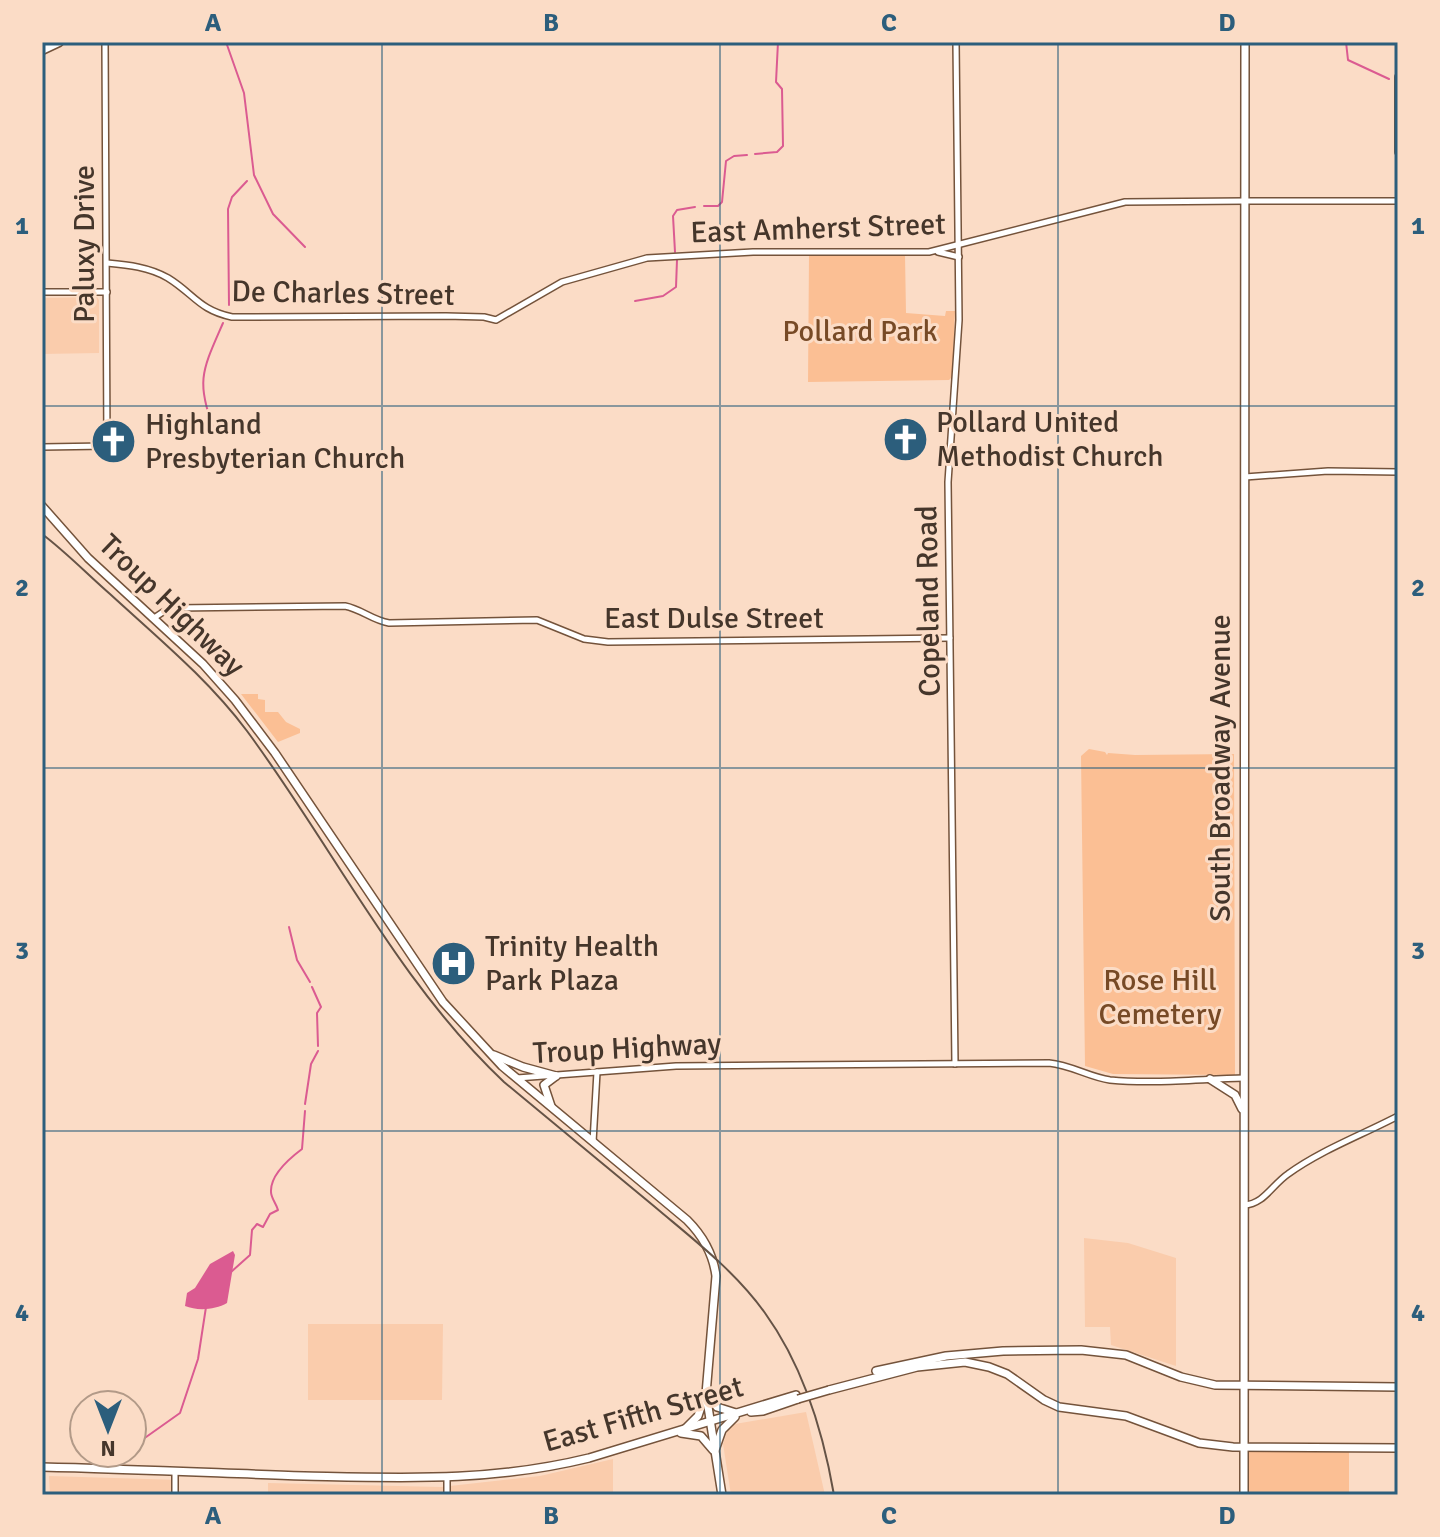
<svg xmlns="http://www.w3.org/2000/svg" width="1440" height="1537" viewBox="0 0 1440 1537" font-family="Signika,sans-serif">
	<style>
		.built { fill: #faccac }
		.green { fill: #fbbf94 }
		.water { fill: #db5b91 }
		.lines { fill: none; stroke-linecap: round; stroke-linejoin: round }
		.stream { stroke: #db5b91; stroke-width: 2 }
		.tertiary-casing { stroke: #74533b; stroke-width: 8 }
		.secondary-casing { stroke: #74533b; stroke-width: 8 }
		.primary-casing { stroke: #74533b; stroke-width: 10 }
		.trunk-casing { stroke: #74533b; stroke-width: 11 }
		.tertiary { stroke: #fff; stroke-width: 5 }
		.secondary { stroke: #fff; stroke-width: 5 }
		.primary { stroke: #fff; stroke-width: 7 }
		.trunk { stroke: #fff; stroke-width: 8 }
		.rail { stroke: #655346; stroke-width: 2 }
		.primary-bridge-casing { stroke: #74533b; stroke-width: 10; stroke-linecap: butt }
		.primary-bridge { stroke: #fff; stroke-width: 7 }
		.grid { fill: none; stroke: #2c5e7c; stroke-width: 2; stroke-opacity: 0.55 }
		.labels { text-anchor: middle; stroke-width: 6; stroke-linejoin: round; paint-order: stroke }
		.street-label { font-size: 30px; fill: #45362b; stroke: #fbdcc6 }
		.park-label { font-size: 30px; fill: #774a26; stroke: #fbdcc6 }
		.poi-label { font-size: 30px; fill: #45362b; stroke: #fbdcc6; text-anchor: start }
		.neatline { fill: none; stroke: #2c5e7c; stroke-width: 3 }
		.grid-label { font-size: 26px; text-anchor: middle; font-weight: bold; fill: #2c5e7c }
	</style>
	<rect width="100%" height="100%" fill="#fbdcc6"/>
	<g class="built">
		<path d="M97,297L99,300V353L42,354V298Z"/>
		<path d="M1084,1238L1128,1243L1176,1258V1366L1111,1345L1110,1327H1085Z"/>
		<path d="M308,1324H443L442,1400H308Z"/>
		<path d="M806,1412L825,1495H731L723,1444L728,1429L735,1424Z"/>
		<path d="M613,1459V1495H268V1483L441,1487L540,1476Z"/>
		<path d="M49,1476L179,1480V1495H50Z"/>
	</g>
	<g class="green">
		<path d="M905,255L906,313L945,316L946,311H955L952,377L949,380L808,382L809,256Z"/>
		<path d="M241,694H258V699L265,700V712H278L286,722L300,729V733L278,742Z"/>
		<path d="M1089,749L1105,752L1107,755L1108,753L1135,755L1234,754L1235,1075L1113,1074L1085,1066L1081,756Z"/>
		<rect x="1249" y="1451" width="100" height="44"/>
	</g>
	<path class="water" d="M233,1251L235,1255L227,1303C215,1310 197,1311 185,1306L187,1293L195,1288L210,1264Z"/>
	<g class="lines">
		<g class="stream">
			<path d="M226,42L244,93L254,175L273,214L305,247"/>
			<path d="M1346,42L1348,60L1389,79"/>
			<path d="M755,154L777,152L783,146L782,89L776,82L778,42"/>
			<path d="M704,206H718L722,202L726,161L734,156L747,155"/>
			<path d="M675,252L673,216L677,210L695,207"/>
			<path d="M635,301L663,296L676,287L677,260"/>
			<path d="M229,305L228,209L232,197L247,181"/>
			<path d="M214,429C195,381 203,369 223,323"/>
			<path d="M289,927L297,960L310,982"/>
			<path d="M312,987L321,1007L317,1013L318,1046"/>
			<path d="M305,1104L311,1064L318,1051"/>
			<path d="M231,1272L250,1255L252,1230L257,1224L263,1227L270,1214L278,1210C276,1203 271,1198 271,1192C270,1175 290,1158 302,1149L305,1111"/>
			<path d="M132,1447L180,1413L198,1359L206,1307"/>
			<path d="M114,1461V1457L122,1453"/>
		</g>
		<defs>
			<g id="tertiary">
				<path d="M1398,77V152"/>
				<path d="M938,252L959,257"/>
				<path d="M107,263C128,265 149,267 168,278C194,294 199,310 232,317L446,316L484,317L496,320L562,282L647,258L753,252H929L1125,202L1245,201"/>
				<path d="M42,292H107"/>
				<path d="M42,447L107,446L105,42"/>
				<path d="M1245,477L1328,471L1398,472"/>
				<path d="M154,618L163,612L176,608L345,606C361,609 372,620 389,623L537,620L584,639L608,642L950,638"/>
				<path d="M955,1064L948,482L959,320L956,42"/>
				<path d="M593,1142L597,1072"/>
				<path d="M175,1471V1495"/>
				<path d="M447,1479V1495"/>
			</g>
			<g id="secondary">
				<path d="M1245,201H1398"/>
				<path d="M517,1078L676,1066L1049,1063C1071,1065 1089,1077 1110,1080C1154,1084 1200,1079 1244,1078"/>
				<path d="M1244,1205C1264,1204 1272,1185 1288,1174C1321,1150 1362,1135 1398,1116"/>
			</g>
			<g id="primary">
				<path d="M42,506L88,558L203,664L235,700L275,753L443,1002L502,1066L687,1220C703,1236 713,1253 716,1276L706,1394L722,1495"/>
				<path d="M494,1055L523,1067L556,1076"/>
				<path d="M1210,1079L1235,1095L1242,1109"/>
				<path d="M551,1106L544,1085L556,1076"/>
				<path d="M876,1371L946,1356L1003,1351L1081,1350L1126,1355L1181,1377L1215,1385L1398,1387"/>
				<path d="M829,1390L917,1367L965,1362L989,1367L1007,1374L1044,1400L1059,1407L1126,1416L1199,1443L1233,1447L1398,1448"/>
				<path d="M707,1395L717,1407L736,1413"/>
				<path d="M751,1412L763,1411L798,1399"/>
				<path d="M686,1428L698,1416L704,1398"/>
				<path d="M681,1433L701,1436L713,1450"/>
				<path d="M715,1450L722,1430L735,1417"/>
				<path d="M42,1467C129,1469 217,1473 304,1476C405,1478 491,1482 589,1458L796,1395"/>
				<path d="M1244,1495L1245,42"/>
			</g>
			<path id="trunk" d="M42,50L59,42"/>
		</defs>
		<use href="#tertiary" class="tertiary-casing"/>
		<use href="#secondary" class="secondary-casing"/>
		<use href="#primary" class="primary-casing"/>
		<use href="#trunk" class="trunk-casing"/>
		<use href="#tertiary" class="tertiary"/>
		<use href="#secondary" class="secondary"/>
		<use href="#primary" class="primary"/>
		<use href="#trunk" class="trunk"/>
		<path class="rail" d="M42,534C66,552 87,574 110,594C158,638 208,679 247,731C333,847 398,982 504,1082C554,1124 605,1165 655,1207C694,1240 735,1271 765,1313C804,1367 823,1431 834,1495"/>
		<defs>
			<path id="primary-bridge" d="M798,1399L829,1390"/>
		</defs>
		<use href="#primary-bridge" class="primary-bridge-casing"/>
		<use href="#primary-bridge" class="primary-bridge"/>
	</g>
	<path class="grid" d="M382,42V1495M720,42V1495M1058,42V1495M42,406H1398M42,768H1398M42,1131H1398"/>
	<defs>
		<symbol id="church-disc" viewBox="-11 -11 22 22"><circle r="9.5" fill="#2c5e7c" stroke="#fbdcc6"/><path d="M-1.2-6h2.4v3.5h3.3v2.4h-3.3V6h-2.4V-.1h-3.3v-2.4h3.3Z" fill="#fff"/></symbol>
		<symbol id="hospital-disc" viewBox="-11 -11 22 22"><circle r="9.5" fill="#2c5e7c" stroke="#fbdcc6"/><path d="M-5-5h3v3.5h4V-5h3V5h-3V1.5h-4V5h-3Z" fill="#fff"/></symbol>
	</defs>
	<g fill-rule="evenodd">
		<use href="#church-disc" x="880" y="414" width="51" height="51"/>
		<use href="#church-disc" x="88" y="416" width="51" height="51"/>
		<use href="#hospital-disc" x="428" y="938" width="51" height="51"/>
	</g>
	<g class="labels">
		<g class="street-label">
			<text transform="translate(818 228) rotate(-2)" y="10">East Amherst Street</text>
			<text transform="translate(84 244) rotate(-90)" y="10">Paluxy Drive</text>
			<text transform="translate(343 293) rotate(1)" y="10">De Charles Street</text>
			<text transform="translate(928 601) rotate(-91)" y="10">Copeland Road</text>
			<text transform="translate(172 605) rotate(44)" y="10">Troup Highway</text>
			<text x="714" y="628">East Dulse Street</text>
			<text transform="translate(1220 768) rotate(-90)" y="10">South Broadway Avenue</text>
			<text transform="translate(627 1048) rotate(-3)" y="10">Troup Highway</text>
			<text transform="translate(643 1414) rotate(-16)" y="10">East Fifth Street</text>
		</g>
		<g class="park-label">
			<text x="860" y="341">Pollard Park</text>
			<text x="1160" y="990">Rose Hill<tspan x="1160" dy="34">Cemetery</tspan></text>
		</g>
		<g class="poi-label">
			<text x="936" y="432">Pollard United<tspan x="936" dy="34">Methodist Church</tspan></text>
			<text x="145" y="434">Highland<tspan x="145" dy="34">Presbyterian Church</tspan></text>
			<text x="485" y="956">Trinity Health<tspan x="485" dy="34">Park Plaza</tspan></text>
		</g>
	</g>
	<rect width="1440" height="1537" fill="none" stroke="#fbdcc6" stroke-width="88"/>
	<g transform="translate(108 1429) rotate(180)"><circle r="38" fill="#fbdcc6" stroke="#b29a88" stroke-width="2"/>
	<path d="M0-6L14 30L0 20L-14 30Z" fill="#2c5e7c"/>
	<text y="-12" font-size="22" font-weight="bold" text-anchor="middle" fill="#45362b">N</text>
	</g>
	<rect x="44" y="44" width="1352" height="1449" class="neatline"/>
	<g class="grid-label">
		<text x="213" y="31">A</text>
		<text x="551" y="31">B</text>
		<text x="889" y="31">C</text>
		<text x="1227" y="31">D</text>
		<text x="22" y="234">1</text>
		<text x="1418" y="234">1</text>
		<text x="22" y="596">2</text>
		<text x="1418" y="596">2</text>
		<text x="22" y="959">3</text>
		<text x="1418" y="959">3</text>
		<text x="22" y="1321">4</text>
		<text x="1418" y="1321">4</text>
		<text x="213" y="1524">A</text>
		<text x="551" y="1524">B</text>
		<text x="889" y="1524">C</text>
		<text x="1227" y="1524">D</text>
	</g>
</svg>
